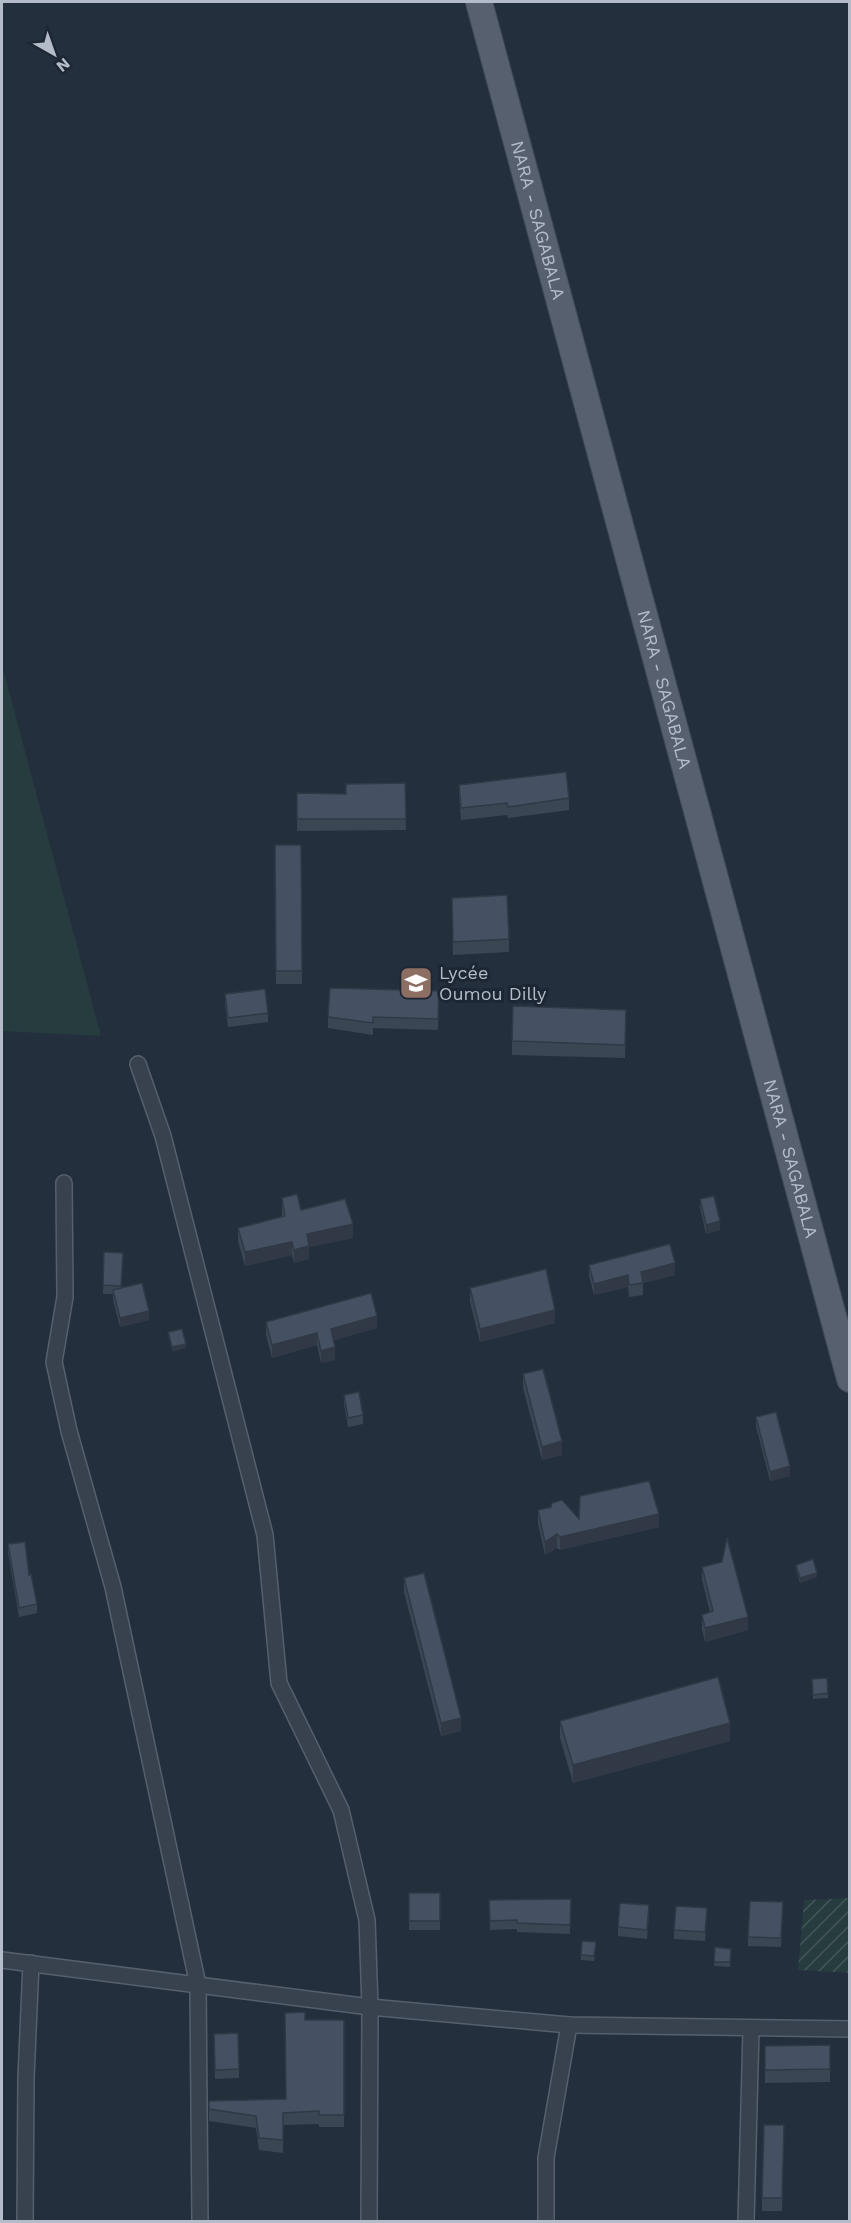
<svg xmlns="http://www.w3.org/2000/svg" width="851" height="2223" viewBox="0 0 851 2223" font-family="'Work Sans',sans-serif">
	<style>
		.green { fill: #263c3f }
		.garden { fill: url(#garden-furrows) }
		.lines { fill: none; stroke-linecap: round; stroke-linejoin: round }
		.street-casing { stroke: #565f6c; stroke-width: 18 }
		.primary-casing { stroke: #414a57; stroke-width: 28 }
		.street { stroke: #38414e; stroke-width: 15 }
		.primary { stroke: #56606e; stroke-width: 26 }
		.wall { fill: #3b4654 }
		.shaded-wall { fill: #303945 }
		.building { fill: #455162; stroke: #303945; stroke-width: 1.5 }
		.labels { text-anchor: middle; stroke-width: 6; stroke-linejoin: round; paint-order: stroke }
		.street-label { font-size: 18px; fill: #b4bcc9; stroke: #1d2633 }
		.poi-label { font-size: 18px; fill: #b4bcc9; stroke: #1d2633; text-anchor: start }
	</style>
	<defs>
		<pattern id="garden-furrows" width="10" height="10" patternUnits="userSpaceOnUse" patternTransform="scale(1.5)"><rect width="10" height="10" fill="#263c3f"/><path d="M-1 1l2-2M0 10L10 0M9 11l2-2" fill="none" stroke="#435659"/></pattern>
	</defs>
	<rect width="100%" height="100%" fill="#242f3e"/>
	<path class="green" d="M2,665L101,1036L2,1031Z"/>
	<path class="garden" d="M849,1898V1973L798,1970L804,1900Z"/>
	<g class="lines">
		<defs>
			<g id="street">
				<path d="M138,1064L163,1136L265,1535L279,1683L341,1810L367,1920L370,2007L369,2222"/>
				<path d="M64,1183L65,1297L54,1362L69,1431L113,1587L198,1985L200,2222"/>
				<path d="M2,1960L370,2007L569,2025L850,2029"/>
				<path d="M25,2222L26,2078L31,1963"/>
				<path d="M546,2222V2158L569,2025"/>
				<path d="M746,2222L751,2029"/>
			</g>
			<g id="primary">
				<path id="s1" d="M479,2L850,1379"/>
			</g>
		</defs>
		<use href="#street" class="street-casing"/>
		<use href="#primary" class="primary-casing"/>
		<use href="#street" class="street"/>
		<use href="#primary" class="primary"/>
	</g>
	<g class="wall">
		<path d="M405,783L406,830L297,831V793L346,794Z"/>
		<path d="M459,785L569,798V810L508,818L507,815L461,820L459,797Z"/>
		<path d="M275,845H301L302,984H276Z"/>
		<path d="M452,898L509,939V952L453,955Z"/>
		<path d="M439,991L438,1030L373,1028V1035L328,1028V1017Z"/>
		<path d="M225,994L268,1013V1022L228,1027L225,1004Z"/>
		<path d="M626,1023L625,1058L512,1055V1041Z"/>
		<path d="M282,1198L301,1210L353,1238L309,1247V1259L294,1263L292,1255L245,1266L238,1241V1228L282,1216Z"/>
		<path d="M700,1199L720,1230L706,1234L700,1208Z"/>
		<path d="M104,1252L123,1262L121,1288L149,1320L120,1327L113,1300V1294H103Z"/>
		<path d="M589,1265L675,1275L643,1283V1295L629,1297L628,1287L594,1295L589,1276Z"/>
		<path d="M470,1288L555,1323L480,1342L470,1302Z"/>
		<path d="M266,1322L377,1328L334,1340L335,1360L321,1363L317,1345L272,1358L266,1335Z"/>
		<path d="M523,1374L562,1455L542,1460L523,1388Z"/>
		<path d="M344,1395L363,1415V1424L348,1427L344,1404Z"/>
		<path d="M756,1417L790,1476L770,1481L756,1426Z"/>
		<path d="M538,1510L579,1519L659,1527L560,1550L557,1548L545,1555L538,1524Z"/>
		<path d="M8,1544L29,1575L37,1604V1613L19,1617L8,1553Z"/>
		<path d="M796,1565L817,1577L800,1583L796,1569Z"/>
		<path d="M702,1567L748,1630L705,1642L702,1629V1615L710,1612L702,1580Z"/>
		<path d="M404,1578L461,1731L441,1736L404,1592Z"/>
		<path d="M827,1678L828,1698L813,1699L812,1679Z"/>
		<path d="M560,1721L730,1741L573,1783L560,1738Z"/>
		<rect x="409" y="1893" width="31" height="37"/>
		<path d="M571,1899L570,1934L517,1932V1929L490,1930L489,1900Z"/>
		<path d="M783,1911L781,1947L748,1946V1937Z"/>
		<path d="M649,1915L647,1939L618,1936V1927Z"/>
		<path d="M707,1917L705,1941L674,1939V1930Z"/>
		<path d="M596,1947L594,1961L581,1960V1955Z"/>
		<path d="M715,1947L731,1953L730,1967L714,1966Z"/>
		<path d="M305,2020H344V2127H319V2124L283,2125V2153L259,2150L256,2128L209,2121V2101L286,2099Z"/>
		<path d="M214,2034L239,2069V2078L215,2079Z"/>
		<path d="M830,2045V2082L765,2083V2046Z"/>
		<path d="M784,2125L782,2211H762V2198Z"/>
	</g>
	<g class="shaded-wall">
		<path d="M720,1221V1230L706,1234V1225Z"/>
		<path d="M353,1224V1238L309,1247V1259L294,1263V1250L307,1234Z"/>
		<path d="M292,1242V1255L245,1266V1252Z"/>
		<path d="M675,1263V1275L641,1283V1272Z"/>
		<path d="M628,1275V1287L594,1295V1284Z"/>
		<path d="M555,1310V1323L480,1342V1329Z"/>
		<path d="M149,1311V1320L120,1327V1318Z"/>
		<path d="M377,1316V1328L331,1341V1329Z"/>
		<path d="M317,1333V1345L272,1358V1345Z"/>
		<path d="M186,1344V1348L172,1352V1347Z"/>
		<path d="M335,1347V1360L321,1363V1351Z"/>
		<path d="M562,1441V1455L542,1460V1447Z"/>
		<path d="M790,1466V1476L770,1481V1472Z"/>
		<path d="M659,1514V1527L560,1550V1537Z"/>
		<path d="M557,1534V1548L545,1555V1542Z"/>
		<path d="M817,1573V1577L800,1583V1578Z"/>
		<path d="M748,1617V1630L705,1642V1628Z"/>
		<path d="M461,1718V1731L441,1736V1723Z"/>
		<path d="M730,1723V1741L573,1783V1765Z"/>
		<path d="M649,1905V1915L647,1939V1930Z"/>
		<path d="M707,1908V1917L705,1941V1932Z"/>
	</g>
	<g class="building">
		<path d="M566,772L569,798L508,807L507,803L461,808L459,785Z"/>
		<path d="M405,783L406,819H297V793L346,794V784Z"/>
		<path d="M275,845H301L302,971H276Z"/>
		<path d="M507,895L509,939L453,942L452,898Z"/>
		<path d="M330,988L439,991L438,1019L373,1017V1023L328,1017Z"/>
		<path d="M265,989L268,1013L228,1018L225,994Z"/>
		<path d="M513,1006L626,1010L625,1045L512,1041Z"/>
		<path d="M297,1194L301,1210L345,1199L353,1224L307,1234L309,1246L294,1250L292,1242L245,1252L238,1228L285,1216L282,1198Z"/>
		<path d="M714,1196L720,1221L706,1225L700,1199Z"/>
		<path d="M670,1244L675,1263L641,1272L643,1283L629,1285L628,1275L594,1284L589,1265Z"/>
		<path d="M104,1252L123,1253L121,1286L103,1285Z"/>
		<path d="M546,1269L555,1310L480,1329L470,1288Z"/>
		<path d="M142,1283L149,1311L120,1318L113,1290Z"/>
		<path d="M371,1293L377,1316L331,1329L335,1347L321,1351L317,1333L272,1345L266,1322Z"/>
		<path d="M182,1329L186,1344L172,1347L168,1332Z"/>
		<path d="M543,1369L562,1441L542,1447L523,1374Z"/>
		<path d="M359,1392L363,1415L348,1418L344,1395Z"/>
		<path d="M776,1412L790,1466L770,1472L756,1417Z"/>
		<path d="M649,1481L659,1514L560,1537L557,1534L545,1542L538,1510L551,1507L552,1503L562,1500L579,1519L580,1496Z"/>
		<path d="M727,1538L748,1617L705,1628L702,1615L713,1611L702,1567L722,1562Z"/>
		<path d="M25,1542L29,1575L31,1574L37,1604L19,1608L8,1544Z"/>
		<path d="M813,1559L817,1573L800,1578L796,1565Z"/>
		<path d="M424,1573L461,1718L441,1723L404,1578Z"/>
		<path d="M718,1677L730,1723L573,1765L560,1721Z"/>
		<path d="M827,1678L828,1693L813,1695L812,1679Z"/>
		<rect x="409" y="1893" width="31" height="28"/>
		<path d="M571,1899L570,1925L517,1923V1920L490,1921L489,1900Z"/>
		<path d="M750,1901L783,1902L781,1938L748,1937Z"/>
		<path d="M620,1903L649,1905L647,1930L618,1927Z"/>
		<path d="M676,1906L707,1908L705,1932L674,1930Z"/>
		<path d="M582,1941L596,1942L594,1956L581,1955Z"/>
		<path d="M715,1947L731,1949L730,1962H714Z"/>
		<path d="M305,2012V2020H344V2115H319V2111L283,2113V2140L259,2138L256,2116L209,2109V2101L286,2099L285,2013Z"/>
		<path d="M238,2033L239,2069L215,2070L214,2034Z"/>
		<path d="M830,2045V2069L765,2070V2046Z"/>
		<path d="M764,2125H784L782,2198H762Z"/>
	</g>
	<defs>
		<symbol id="school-square" viewBox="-11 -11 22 22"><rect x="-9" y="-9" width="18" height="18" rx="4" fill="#8d6e63" stroke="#1d2633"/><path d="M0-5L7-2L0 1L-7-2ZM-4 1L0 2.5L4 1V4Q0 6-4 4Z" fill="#fff"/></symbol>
	</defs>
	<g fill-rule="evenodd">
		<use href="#school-square" x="397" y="964" width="38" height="38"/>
	</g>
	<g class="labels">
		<g class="street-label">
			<text dy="6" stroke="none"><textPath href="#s1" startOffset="226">NARA - SAGABALA</textPath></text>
			<text dy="6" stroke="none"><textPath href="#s1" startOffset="712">NARA - SAGABALA</textPath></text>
			<text dy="6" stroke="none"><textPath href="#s1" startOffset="1198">NARA - SAGABALA</textPath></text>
		</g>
		<g class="poi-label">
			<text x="439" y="979">Lycée<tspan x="439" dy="21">Oumou Dilly</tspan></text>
		</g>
	</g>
	<rect width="851" height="2223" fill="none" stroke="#b4bcc9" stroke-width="6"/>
	<g transform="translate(54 54) rotate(140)" stroke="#1d2633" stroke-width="4.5" paint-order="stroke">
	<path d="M0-4.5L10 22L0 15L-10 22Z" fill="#b4bcc9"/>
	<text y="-9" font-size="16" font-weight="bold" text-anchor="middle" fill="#b4bcc9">N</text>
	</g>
</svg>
